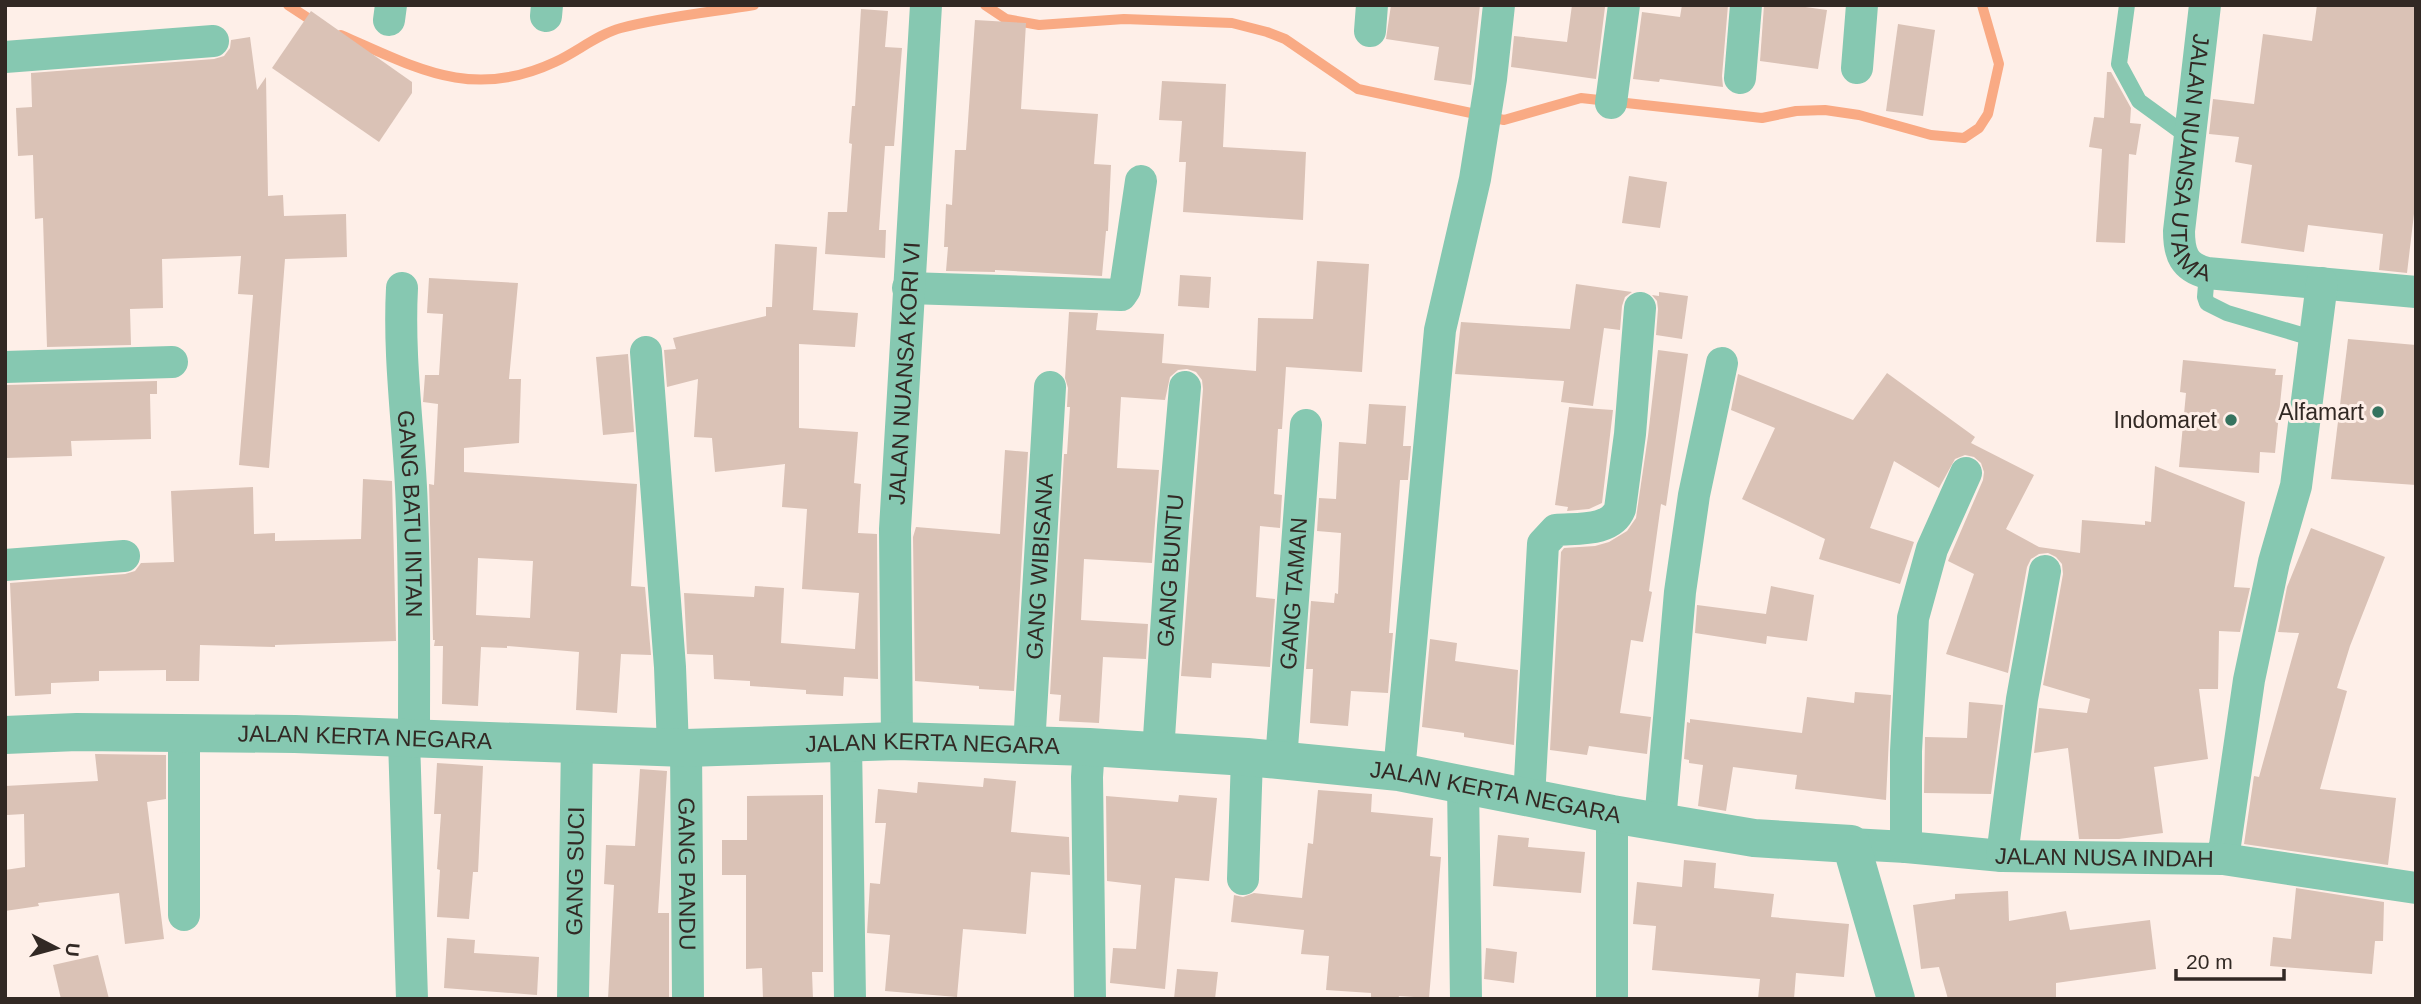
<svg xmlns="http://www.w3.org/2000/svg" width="2421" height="1004" viewBox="0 0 2421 1004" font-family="Helvetica,sans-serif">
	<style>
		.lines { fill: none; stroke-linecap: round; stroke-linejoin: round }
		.stream { stroke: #f9aa84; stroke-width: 10 }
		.building { fill: #dac2b6; fill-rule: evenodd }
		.service { stroke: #86c8b1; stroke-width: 16 }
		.minor { stroke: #86c8b1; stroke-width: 32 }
		.tertiary { stroke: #86c8b1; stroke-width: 38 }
		.poi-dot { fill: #35735f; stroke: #feefe8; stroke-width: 2.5 }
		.labels { text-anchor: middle; stroke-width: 6; stroke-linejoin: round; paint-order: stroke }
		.street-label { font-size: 23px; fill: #322924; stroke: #feefe8 }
		.poi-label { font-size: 23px; fill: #322924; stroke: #feefe8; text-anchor: end }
	</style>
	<rect width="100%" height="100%" fill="#feefe8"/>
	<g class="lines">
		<g class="stream">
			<path d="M288,5L317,24"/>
			<path d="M985,5L1006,19L1039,25L1124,19L1232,23L1267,32L1285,39L1358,89L1504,120L1581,98L1762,118L1796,111L1825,110L1859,115L1931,135L1964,138L1979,128L1988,114L1999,64L1982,5"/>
			<path d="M341,35C417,68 472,101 555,62C577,52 598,34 621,28C662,17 712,12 754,5"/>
		</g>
	</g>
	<g class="building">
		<path d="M1391,5H1480L1471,85L1434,80L1439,47L1386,39Z"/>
		<path d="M1572,5L1605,7L1596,79L1511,67L1514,36L1567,42Z"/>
		<path d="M1682,5H1728L1722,76L1723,87L1660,79L1659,82L1633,79L1642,12L1680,17Z"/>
		<path d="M1764,5H1791L1827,10L1818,69L1760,61Z"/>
		<path d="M2317,5H2416V197L2407,273L2379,270L2383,234L2308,225L2304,252L2241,243L2252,165L2235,162L2239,137L2209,134L2213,99L2254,104L2263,34L2312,41Z"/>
		<path d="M861,9L888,11L885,47L902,48L894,146H885L879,230H886L885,258L825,254L828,212H847L852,144L849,143L852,106H855Z"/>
		<path d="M311,11L412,82V93L379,142L272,68Z"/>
		<path d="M975,20L1026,23L1021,109L1098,114L1094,164L1111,165L1108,231H1106L1102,276L995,270V272L946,271L948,247H944L946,204L952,205L955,150H966Z"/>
		<path d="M1898,24L1935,30L1923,116L1886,111Z"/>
		<path d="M250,37L257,90L266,77L268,196L283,195L284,216L346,214L347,257L285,259L269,468L239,465L253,295L238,294L241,256L162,259L163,308L130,309L131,345L47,347L43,218L35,219L33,155L18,156L16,108L32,107L31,73L214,59L224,56L230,48L231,40Z"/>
		<path d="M2107,72H2111L2131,108L2130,123L2141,124L2136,155L2129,154L2125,243L2096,242L2102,149L2089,147L2094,117L2104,118Z"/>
		<path d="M1162,81L1226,84L1223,147L1306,152L1303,220L1183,212L1186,162H1179L1182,121L1159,120Z"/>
		<path d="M1629,176L1667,182L1660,228L1622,223Z"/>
		<path d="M775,244L817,247L813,310L858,313L855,347L799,344V428L858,432L854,483L861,484L858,533L877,534L878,679L844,677L843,696L806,694V690L750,686V681L714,679L713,655L687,654L684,593L754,597L755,586L784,588L781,643L855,649L859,593L802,589L807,509L782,507L785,464L715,472L712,438L694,437L698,379L667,387L664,350L676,349L673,338L766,316V307H772Z"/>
		<path d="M1317,261L1369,264L1362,372L1286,367L1282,429H1278L1274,494L1282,495L1280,528L1260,526L1256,597L1275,599L1270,667L1212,663L1211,678L1181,676L1203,389L1202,380L1196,372L1187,369L1178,370L1170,377L1165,400L1121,397L1117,468L1159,470L1152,563L1084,559L1081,620L1148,624L1146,659L1103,657L1099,723L1059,721L1061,695L1050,694L1064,454H1067L1070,407H1067L1068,388L1065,378L1069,312L1098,313L1096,330L1164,334L1162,363L1256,371L1258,318L1313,319Z"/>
		<path d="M1180,275L1211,277L1209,308L1178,306Z"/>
		<path d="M429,278L518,283L509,379H521L519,443L464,448V472L637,484L631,586L645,587L651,655L621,654L617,713L576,710L579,652L507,646V648L481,647L478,706L442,704L443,646H434L435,640H433L429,484L434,485L438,404L423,402L425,375H439L443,314L427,313ZM478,558L533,561L530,618L476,615Z"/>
		<path d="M1576,284L1632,292L1625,297L1622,306L1620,330L1604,328L1593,406L1561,402L1564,381L1455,374L1461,322L1570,329Z"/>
		<path d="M1659,292L1688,296L1682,339L1656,335L1658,309L1657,301L1652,295L1659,296Z"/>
		<path d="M2348,339L2416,345V485L2331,479Z"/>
		<path d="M1658,350L1688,354L1666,506L1661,504L1649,591L1652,592L1643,642L1631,640L1620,713L1651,717L1647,754L1589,746L1587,755L1550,750L1561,552L1564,548L1595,546L1609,542L1627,531L1636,518L1648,436Z"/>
		<path d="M628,354L634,432L603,435L596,357Z"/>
		<path d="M2183,360L2276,369L2275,375H2283L2275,453L2260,452L2259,473L2179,467L2186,393L2180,392Z"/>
		<path d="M1887,373L1975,437L1971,443L2034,475L2006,529L2039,547L2080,553L2082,520L2145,525V521L2151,522L2155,466L2245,502L2234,587L2250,588L2240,632L2219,631L2218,689H2199L2208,759L2154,767L2163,833L2119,839H2079L2068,748L2034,753L2039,708L2087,713L2090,699L2043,685L2063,574L2062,564L2056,557L2048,553L2039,554L2031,559L2027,567L2008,673L1946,654L1974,574L1948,561L1983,480L1984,472L1981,463L1974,457L1965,455L1955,459L1939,488L1894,461L1870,528L1914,542L1900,584L1819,559L1825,539L1742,499L1775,428L1731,410L1738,374L1853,420Z"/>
		<path d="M157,381V394H150L151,439L71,441L72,456L5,458L6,385Z"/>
		<path d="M1369,404L1406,406L1403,446H1411L1408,480H1400L1389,633H1393L1388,693L1351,691L1348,726L1310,723L1313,669H1306L1311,601L1334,603L1335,593L1338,594L1341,533L1317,531L1319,498L1336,499L1339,442L1366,444Z"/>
		<path d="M1569,407L1613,410L1602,503L1589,509L1567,511L1568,507L1555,505Z"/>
		<path d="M1005,450L1028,452L1014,691L979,689V686L915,681L913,537L916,527L1000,534Z"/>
		<path d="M363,479L392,481L396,641L275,645V647L200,645L199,681H166V670L99,671V681L51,683V694L15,696L10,583L125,574L135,571L141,563L174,562L171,491L253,487L254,534L275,533V541L361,539Z"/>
		<path d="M2311,528L2385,557L2350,646L2337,688L2347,691L2320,789L2396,798L2388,865L2244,844L2254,776L2259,777L2299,633L2278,632L2287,587Z"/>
		<path d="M1771,586L1814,595L1807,641L1767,636L1766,644L1695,633L1697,605L1766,614Z"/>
		<path d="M1430,639L1457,643L1455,661L1518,670L1514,745L1464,737V733L1422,727Z"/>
		<path d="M1855,692L1891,695L1886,800L1795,789L1797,775L1733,767L1726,811L1698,806L1703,765L1689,763V760L1684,759L1687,722L1690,723V719L1802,733L1807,697L1854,703Z"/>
		<path d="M1969,702L2003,705L1991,794L1924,793L1925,737L1967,738Z"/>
		<path d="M95,754L166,755V799L147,802L164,939L125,944L119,893L38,903L39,906L5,911V870L25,867L24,814L7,815L5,786L98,781Z"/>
		<path d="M437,763L483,766L478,872H473L469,919L437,917L440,870L437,869L441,814H434Z"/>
		<path d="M640,769L667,771L658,913H669V999H608L614,885L604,884L606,845L635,846Z"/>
		<path d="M984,778L1016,781L1011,832L1069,837L1070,875L1031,872L1026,934L963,929L957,997L885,991L890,935L867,933L870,883L880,884L886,823H875L878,789L917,793L918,782L983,787Z"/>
		<path d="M1318,790L1372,794L1371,812L1433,818L1430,856L1441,857L1429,998L1399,996L1398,999H1371V993L1326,990L1329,956L1301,954L1304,930L1231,922L1234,895L1243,897L1254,893L1302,898L1308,843L1313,844Z"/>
		<path d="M823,795V972H812L813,999H763L762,968L746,969V875H722V840H747V796Z"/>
		<path d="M1179,795L1217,798L1209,881L1175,878L1165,989L1110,983L1113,948L1136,949L1141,885L1107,881L1106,796L1178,802Z"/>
		<path d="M1498,835L1529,838L1528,847L1585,852L1581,893L1493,886Z"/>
		<path d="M1684,860L1716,863L1714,888L1774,894L1771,917L1849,924L1844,977L1796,973L1794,999H1758L1760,979L1652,970L1656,926L1633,924L1637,882L1682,887Z"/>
		<path d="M2296,888L2384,902L2383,941H2375L2372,974L2270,966L2273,937L2291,939Z"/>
		<path d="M2008,891L2009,921L2066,911L2070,930L2150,920L2156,969L2056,983V999H1948L1939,967L1921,969L1913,905L1955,899V894Z"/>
		<path d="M447,938L475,940L474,953L539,957L537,995L444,988Z"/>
		<path d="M1486,948L1517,952L1514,983L1484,979Z"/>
		<path d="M98,955L109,999H61L53,965Z"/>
		<path d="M1177,969L1218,972L1215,999H1174Z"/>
	</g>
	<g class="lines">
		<g class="service">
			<path d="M2127,5L2119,64L2139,101L2190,138"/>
			<path d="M2207,273L2205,297L2207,303L2227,313L2315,339"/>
		</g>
		<g class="minor">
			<path id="s1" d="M2205,5L2179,231C2179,254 2184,267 2207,273L2416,292"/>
			<path d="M546,16L547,5"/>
			<path d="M389,20L391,5"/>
			<path d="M1370,31L1372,5"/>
			<path d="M5,57L213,41"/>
			<path d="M1857,68L1862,5"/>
			<path d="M1740,78L1746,5"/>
			<path d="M1611,103L1624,5"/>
			<path id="s2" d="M402,288C398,363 410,436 412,511C415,587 414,663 414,739"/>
			<path d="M908,288L1121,295L1125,289L1141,181"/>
			<path d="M646,352L670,667L673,748"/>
			<path d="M5,367L172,362"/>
			<path d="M5,565L124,556"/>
			<path d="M184,732V915"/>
			<path d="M404,739L412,999"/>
			<path id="s3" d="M897,741L895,529L926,5"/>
			<path d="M846,744L850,999"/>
			<path id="s4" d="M1029,746L1050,387"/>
			<path d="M1089,747L1087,777L1090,999"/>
			<path id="s5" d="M686,748L688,999"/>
			<path id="s6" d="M1158,752L1173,526L1185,387"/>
			<path id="s7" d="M1281,761L1306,425"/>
			<path d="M1399,772L1440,330L1475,179L1491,79L1499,5"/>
			<path d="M1463,783L1466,999"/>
			<path d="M1529,798L1543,544L1556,530C1577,528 1611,532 1620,509L1630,434L1640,308"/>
			<path d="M1660,822L1680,592L1694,495L1722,363"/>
			<path id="s8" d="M1851,844L1906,847L2002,856L2223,859L2249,680L2274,562L2296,486L2322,283"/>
			<path d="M1906,847V751L1913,618L1932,549L1966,473"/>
			<path d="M2002,856L2022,699L2045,571"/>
			<path d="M2223,859L2416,888"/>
			<path d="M1243,879L1247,757"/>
			<path id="s9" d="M573,999L577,743"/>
			<path d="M1612,999V814"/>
		</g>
		<path class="tertiary" id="s10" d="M5,735L77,732L295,734L686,748L897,741L1089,747L1247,757L1399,772L1612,814L1754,838L1851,844L1896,999"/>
	</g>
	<g class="poi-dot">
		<circle cx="2378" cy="412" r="7"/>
		<circle cx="2231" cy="420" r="7"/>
	</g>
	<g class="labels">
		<g class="street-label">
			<text dy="8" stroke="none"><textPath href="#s1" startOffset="158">JALAN NUANSA UTAMA</textPath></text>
			<text dy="8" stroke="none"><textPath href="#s3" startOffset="368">JALAN NUANSA KORI VI</textPath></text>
			<text dy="8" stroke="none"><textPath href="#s2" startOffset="226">GANG BATU INTAN</textPath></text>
			<text dy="8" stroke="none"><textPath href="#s4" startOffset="180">GANG WIBISANA</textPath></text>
			<text dy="8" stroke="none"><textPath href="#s6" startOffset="182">GANG BUNTU</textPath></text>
			<text dy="8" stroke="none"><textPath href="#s7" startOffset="168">GANG TAMAN</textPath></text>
			<text dy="8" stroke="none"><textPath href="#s10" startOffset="360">JALAN KERTA NEGARA</textPath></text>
			<text dy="8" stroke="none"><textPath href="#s10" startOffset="928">JALAN KERTA NEGARA</textPath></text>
			<text dy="8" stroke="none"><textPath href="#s10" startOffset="1494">JALAN KERTA NEGARA</textPath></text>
			<text dy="8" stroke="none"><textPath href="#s8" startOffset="254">JALAN NUSA INDAH</textPath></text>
			<text dy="8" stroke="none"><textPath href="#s9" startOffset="128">GANG SUCI</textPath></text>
			<text dy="8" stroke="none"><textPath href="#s5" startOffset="126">GANG PANDU</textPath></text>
		</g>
		<g class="poi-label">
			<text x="2364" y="420">Alfamart</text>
			<text x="2217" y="428">Indomaret</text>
		</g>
	</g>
	<rect width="2421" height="1004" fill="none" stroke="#322924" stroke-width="14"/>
	<g transform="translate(56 948) rotate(96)" stroke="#feefe8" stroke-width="5" paint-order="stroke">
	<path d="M0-5L12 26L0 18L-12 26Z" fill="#322924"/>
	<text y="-10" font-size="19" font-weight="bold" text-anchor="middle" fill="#322924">U</text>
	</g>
	<path d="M2176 969v10h108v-10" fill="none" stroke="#322924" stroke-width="3.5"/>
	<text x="2186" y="969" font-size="21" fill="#322924" stroke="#feefe8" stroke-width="5" paint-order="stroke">20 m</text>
</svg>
